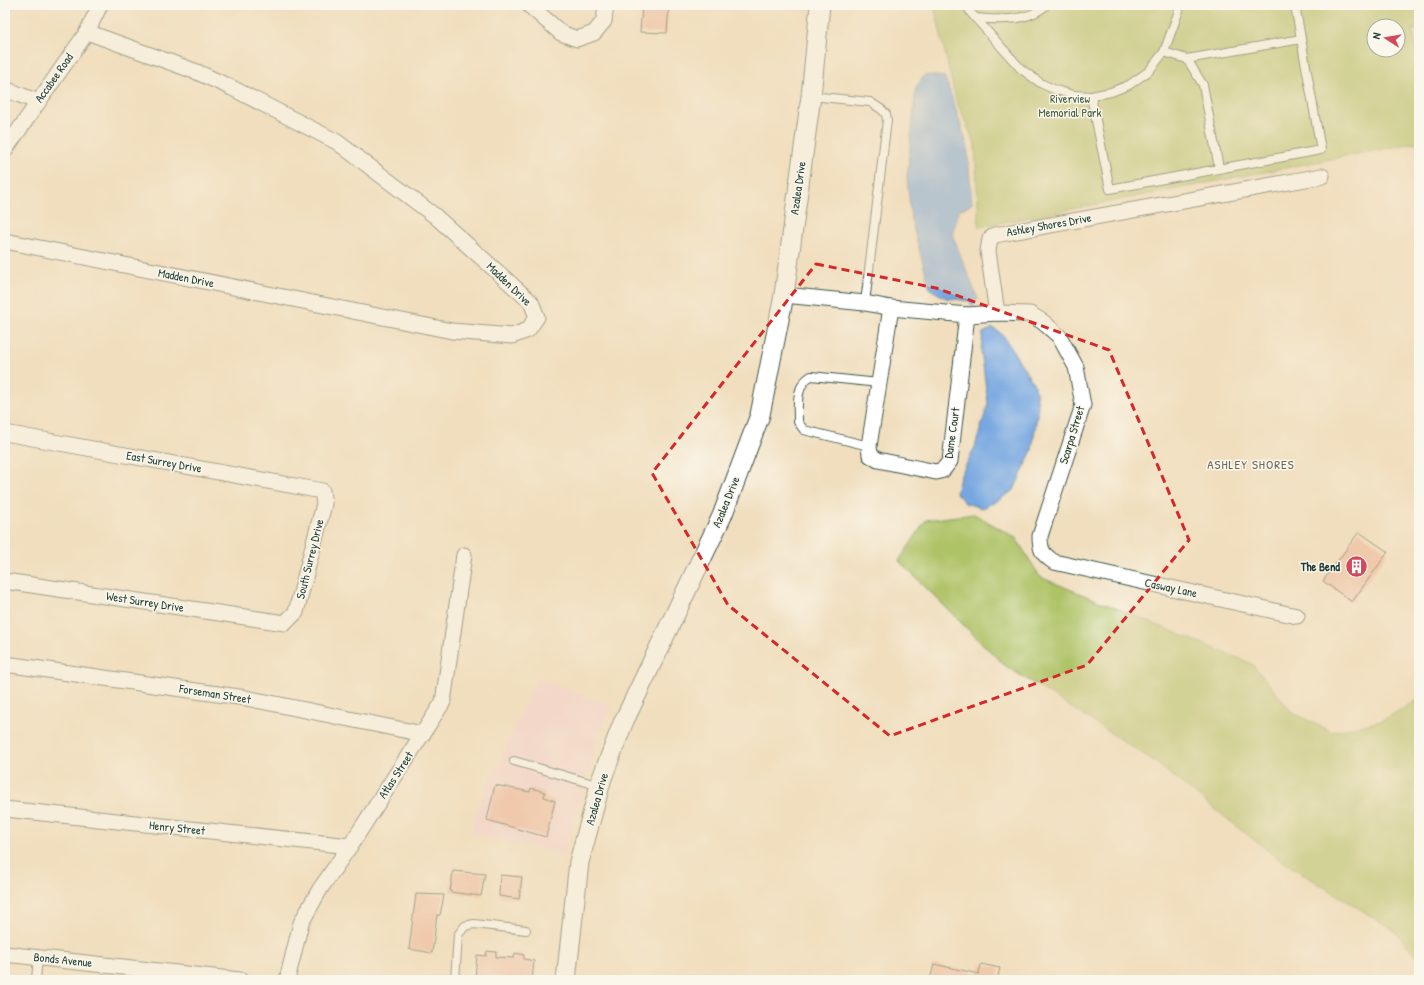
<svg xmlns="http://www.w3.org/2000/svg" width="1424" height="985" viewBox="0 0 1424 985" font-family="'Patrick Hand',sans-serif">
	<style>
		.built { fill: #f6cfd6 }
		.green { fill: #aec266; stroke: #66804d; fill-rule: evenodd }
		.water { fill: #77a7e1; stroke: #4b728a }
		.lines { fill: none; stroke-linecap: round; stroke-linejoin: round }
		.stream { stroke: #77a7e1; stroke-width: 4 }
		.building { fill: #efad95 }
		.service-casing { stroke: #3e5549; stroke-width: 10 }
		.minor-casing { stroke: #3e5549; stroke-width: 17 }
		.tertiary-casing { stroke: #3e5549; stroke-width: 21 }
		.service { stroke: #fff; stroke-width: 8 }
		.minor { stroke: #fff; stroke-width: 15 }
		.tertiary { stroke: #fff; stroke-width: 19 }
		.marked { fill: none; stroke: #d62828; stroke-width: 3; stroke-dasharray: 8 5; stroke-linejoin: round }
		.labels { text-anchor: middle; stroke-width: 3; stroke-linejoin: round; paint-order: stroke }
		.street-label { font-size: 12px; fill: #1f3d34; stroke: #fbf7ec }
		.park-label { font-size: 12px; fill: #435e40; stroke: #fbf7ec }
		.poi-label { font-size: 12px; font-weight: bold; fill: #1f3d34; stroke: #fbf7ec; text-anchor: end }
		.neighbourhood-label { font-size: 13px; letter-spacing: 1px; fill: #686456; stroke: #fbf7ec }
	</style>
	<rect width="100%" height="100%" fill="#fbf7ec"/>
	<filter id="ink" filterUnits="userSpaceOnUse"><feTurbulence type="fractalNoise" baseFrequency=".025" numOctaves="2"/><feDisplacementMap in="SourceGraphic" scale="8" xChannelSelector="R" yChannelSelector="G"/><feConvolveMatrix kernelMatrix="1 2 1 2 8 2 1 2 1" color-interpolation-filters="sRGB"/></filter>
	<filter id="wash" filterUnits="userSpaceOnUse"><feTurbulence type="fractalNoise" baseFrequency=".012" numOctaves="4" result="noise"/><feDisplacementMap in="SourceGraphic" scale="16" xChannelSelector="R" yChannelSelector="G"/><feGaussianBlur stdDeviation="0.9" result="paint"/><feColorMatrix in="noise" values="0 0 0 0 0 0 0 0 0 0 0 0 0 0 0 0 0 1.4 0 .05"/><feComposite in="paint" operator="in"/></filter>
	<g filter="url(#wash)">
		<rect width="100%" height="100%" fill="#f0debe"/>
		<path class="built" d="M537,678L612,705L599,735L563,855L470,833L479,805Z"/>
		<g class="green">
			<path d="M934,5H1419V34L1413,27L1419,77V142L979,227L975,144L956,100ZM1374,26H1398V50H1374Z"/>
			<path d="M974,514L1016,538L1040,577L1252,664L1293,713L1332,732L1381,721L1419,699V960L1395,931L1276,857L1151,759L1003,664L899,561L926,520Z"/>
		</g>
		<g class="water">
			<path d="M925,75L945,77L967,144L972,204L959,210L952,234L978,299L971,301L946,298L930,289L911,219L907,177L916,87Z"/>
			<path d="M993,328L1003,335L1035,386L1038,407L1032,450L1014,490L997,501L982,508L965,503L956,493L960,477L975,447L988,404L981,350L983,333Z"/>
		</g>
		<g class="lines">
			<path class="stream" d="M971,301L973,304"/>
		</g>
		<g id="blocks">
			<g class="building">
				<path d="M642,5H669L667,33L640,32Z"/>
				<path d="M1359,532L1388,552L1352,602L1323,581Z"/>
				<path d="M495,785L530,792L531,788L545,792L544,797L555,801L546,837L487,820Z"/>
				<path d="M453,871L485,874L481,896L450,892Z"/>
				<path d="M500,875L522,877L519,899L499,896Z"/>
				<path d="M416,894L444,895L440,915H437L432,953L409,949Z"/>
				<path d="M487,951L496,952V957L514,958L515,953L524,955V959L534,961L532,980H496L475,978L477,955L486,956Z"/>
				<path d="M934,964L979,974L981,964L1000,968L997,980H930Z"/>
			</g>
		</g>
	</g>
	<g filter="url(#ink)">
		<use href="#blocks" fill-opacity="0" stroke="#3e5549" stroke-width="1"/>
		<g class="lines">
			<defs>
				<g id="service">
					<path d="M967,5L971,13L1021,69L1042,84L1056,90L1074,95L1091,96L1111,92L1129,85L1149,71L1164,52L1181,5"/>
					<path d="M975,18C997,20 1029,22 1046,5"/>
					<path d="M1164,52L1187,59L1301,39"/>
					<path d="M1187,59L1203,85L1219,168"/>
					<path d="M811,96L870,102L881,109L886,114L887,120L865,303"/>
					<path d="M1091,96L1110,189L1321,150L1295,5"/>
					<path d="M869,446L804,430L798,422C798,406 795,385 811,376L879,383"/>
					<path d="M514,761L600,786"/>
					<path d="M36,980L38,957"/>
					<path d="M455,980L458,935L465,926L474,924L526,930"/>
				</g>
				<g id="minor">
					<path d="M529,5L561,33L577,39L594,33L604,21L606,5"/>
					<path d="M5,89L38,102"/>
					<path d="M5,150L87,32L100,5"/>
					<path d="M5,241L452,331L512,336L528,330L537,317L531,302L435,216L337,142L232,88L197,72L87,32"/>
					<path d="M784,295L865,303L891,308L967,315L997,313L1030,314L1043,322L1059,336L1076,367L1083,405L1040,536C1040,550 1042,554 1054,562L1297,616"/>
					<path d="M891,308L869,446L870,455L878,460L936,472L943,470L950,461L967,315"/>
					<path d="M997,313L988,251L990,239L995,235L1322,176"/>
					<path d="M5,433L322,491L324,504L296,612L285,623L5,581"/>
					<path d="M5,664L246,698L423,734"/>
					<path d="M5,809L350,846"/>
					<path d="M5,954L240,980"/>
					<path d="M287,980L301,923L320,889L350,846L443,702L464,555"/>
				</g>
				<path id="tertiary" d="M566,980L579,862L602,778L623,723L722,516L760,415L784,295L811,96L820,5"/>
			</defs>
			<use href="#service" class="service-casing"/>
			<use href="#minor" class="minor-casing"/>
			<use href="#tertiary" class="tertiary-casing"/>
			<use href="#service" class="service"/>
			<use href="#minor" class="minor"/>
			<use href="#tertiary" class="tertiary"/>
		</g>
	</g>
	<path d="M0 0H1424V985H0ZM816,264L936,288L1109,350L1189,540L1087,665L890,736L728,605L652,473Z" fill="#f0debe" fill-opacity=".55" fill-rule="evenodd"/>
	<path class="marked" d="M816,264L936,288L1109,350L1189,540L1087,665L890,736L728,605L652,473Z"/>
	<defs>
		<symbol id="building-disc" viewBox="-11 -11 22 22"><circle r="9.5" fill="#d1495b" stroke="#fbf7ec"/><path d="M-4-6H4V6H1V3H-1V6H-4ZM-2.5-4.3h1.7v1.8h-1.7ZM.8-4.3h1.7v1.8H.8ZM-2.5-1h1.7V.8h-1.7ZM.8-1h1.7V.8H.8Z" fill="#fff"/></symbol>
	</defs>
	<g fill-rule="evenodd">
		<use href="#building-disc" x="1344" y="554" width="25" height="25"/>
	</g>
	<g class="labels">
		<g class="street-label">
			<text transform="translate(54 78) rotate(-55)" y="4">Accabee Road</text>
			<text transform="translate(798 188) rotate(-82)" y="4">Azalea Drive</text>
			<text transform="translate(1049 225) rotate(-10)" y="4">Ashley Shores Drive</text>
			<text transform="translate(186 278) rotate(11)" y="4">Madden Drive</text>
			<text transform="translate(509 284) rotate(44)" y="4">Madden Drive</text>
			<text transform="translate(952 433) rotate(-82)" y="4">Dame Court</text>
			<text transform="translate(1072 435) rotate(-73)" y="4">Scarpa Street</text>
			<text transform="translate(164 462) rotate(10)" y="4">East Surrey Drive</text>
			<text transform="translate(726 502) rotate(-68)" y="4">Azalea Drive</text>
			<text transform="translate(310 559) rotate(-76)" y="4">South Surrey Drive</text>
			<text transform="translate(1171 588) rotate(12)" y="4">Casway Lane</text>
			<text transform="translate(145 602) rotate(9)" y="4">West Surrey Drive</text>
			<text transform="translate(215 694) rotate(9)" y="4">Forseman Street</text>
			<text transform="translate(396 775) rotate(-57)" y="4">Atlas Street</text>
			<text transform="translate(597 799) rotate(-74)" y="4">Azalea Drive</text>
			<text transform="translate(177 828) rotate(6)" y="4">Henry Street</text>
			<text transform="translate(63 960) rotate(6)" y="4">Bonds Avenue</text>
		</g>
		<g class="park-label">
			<text x="1070" y="103">Riverview<tspan x="1070" dy="14">Memorial Park</tspan></text>
		</g>
		<g class="poi-label">
			<text x="1340" y="571">The Bend</text>
		</g>
		<g class="neighbourhood-label">
			<text x="1251" y="469">ASHLEY SHORES</text>
		</g>
	</g>
	<rect width="1424" height="985" fill="none" stroke="#fbf7ec" stroke-width="20"/>
	<g transform="translate(1386 38) rotate(282)"><circle r="19" fill="#fbf7ec" stroke="#a3ada2"/>
	<path d="M0-3L7 15L0 10L-7 15Z" fill="#d1495b"/>
	<text y="-6" font-size="11" font-weight="bold" text-anchor="middle" fill="#1f3d34">N</text>
	</g>
</svg>
